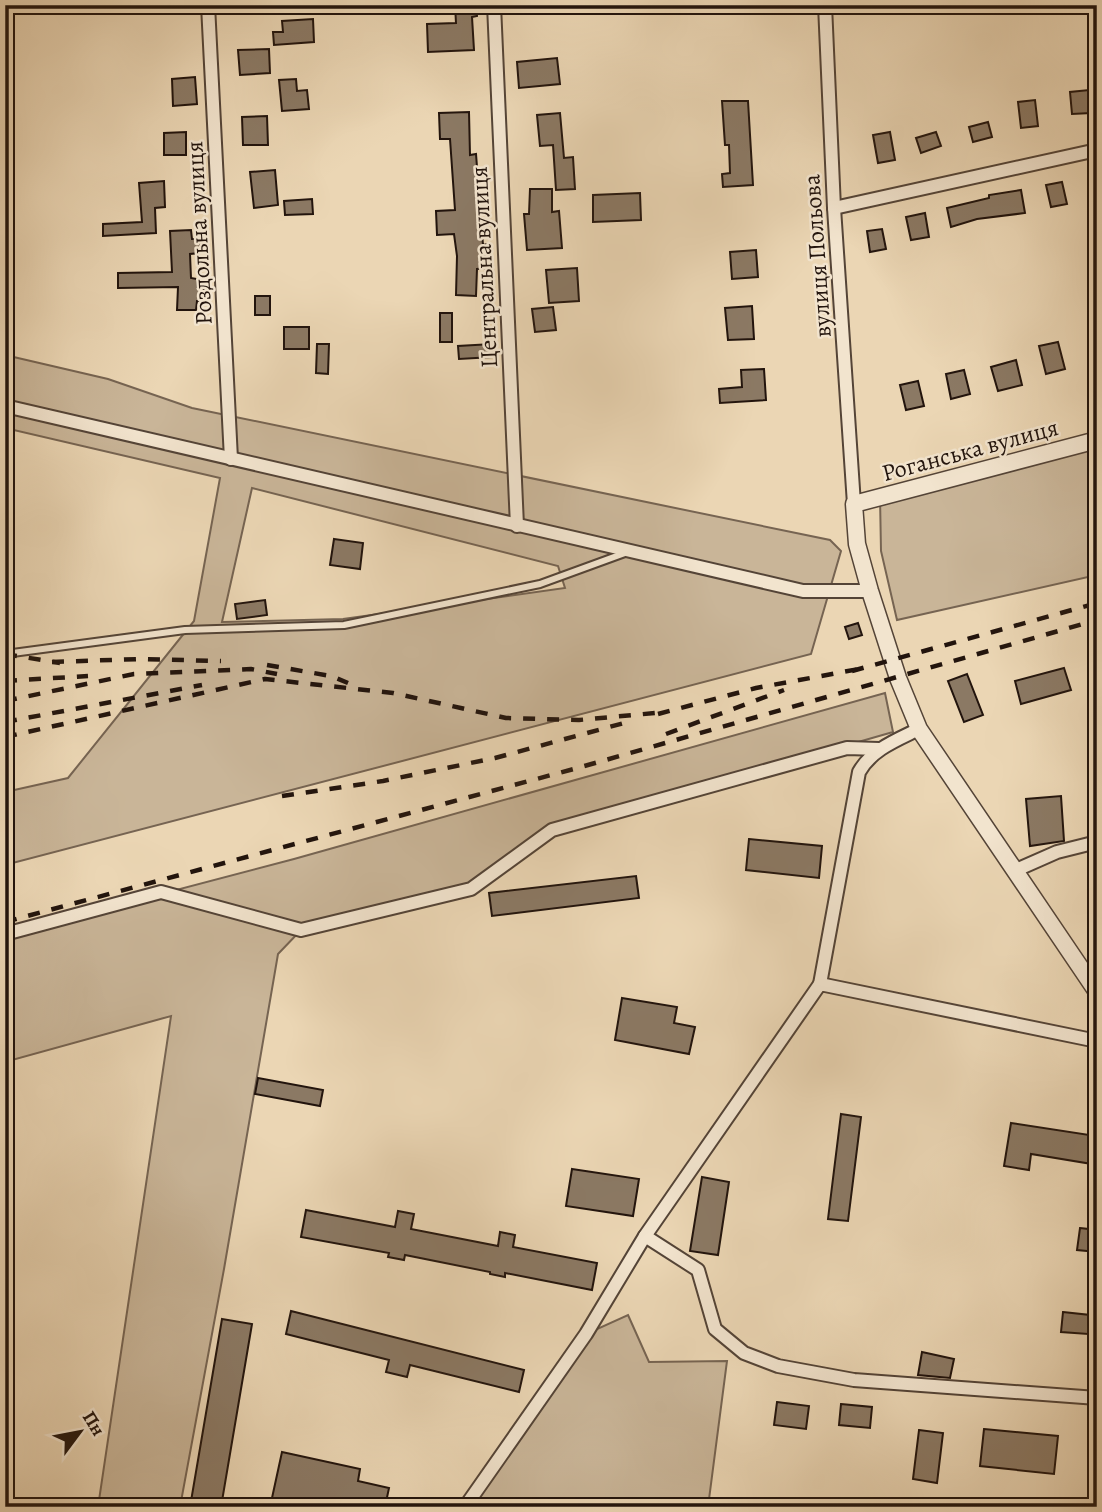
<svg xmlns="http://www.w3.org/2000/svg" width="1102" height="1512" viewBox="0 0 1102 1512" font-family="Alegreya,serif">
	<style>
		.green { fill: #c9b598; stroke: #766452; stroke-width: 2; fill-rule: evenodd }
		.building { fill: #8b7964; stroke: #22140d; stroke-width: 2 }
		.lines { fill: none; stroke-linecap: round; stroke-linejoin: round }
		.service-casing { stroke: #544437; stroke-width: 10 }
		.minor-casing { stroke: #544437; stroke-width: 16 }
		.tertiary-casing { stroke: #544437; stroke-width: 19 }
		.service { stroke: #f2e4ce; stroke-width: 6 }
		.minor { stroke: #f2e4ce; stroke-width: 12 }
		.tertiary { stroke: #f2e4ce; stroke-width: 16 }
		.rail { stroke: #22140d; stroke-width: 4.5; stroke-dasharray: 12 12; stroke-linecap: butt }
		.labels { text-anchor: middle; stroke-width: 5; stroke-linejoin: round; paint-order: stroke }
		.street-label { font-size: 24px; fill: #22140d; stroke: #f2e4ce }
	</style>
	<rect width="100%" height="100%" fill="#ebd6b4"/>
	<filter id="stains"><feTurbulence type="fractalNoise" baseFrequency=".00286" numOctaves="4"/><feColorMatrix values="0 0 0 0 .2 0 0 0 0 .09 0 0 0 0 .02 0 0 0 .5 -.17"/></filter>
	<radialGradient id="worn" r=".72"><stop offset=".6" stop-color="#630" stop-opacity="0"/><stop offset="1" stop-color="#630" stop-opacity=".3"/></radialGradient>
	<g class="green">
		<path d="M5,355L108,379L192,408L830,540L841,551L811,654L5,865V792L68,778L194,621L220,478L5,428ZM252,488L558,566L565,588L343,619L222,622Z"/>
		<path d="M1097,440V575L897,620L881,551L880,497Z"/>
		<path d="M885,693L893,732L552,830L471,889L301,930L278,954L224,1269L180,1507H98L171,1016L5,1062V935L294,859Z"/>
		<path d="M628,1315L649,1362L727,1361L708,1507H465L586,1334Z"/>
	</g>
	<g class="building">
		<path d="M455,5H476L477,16L472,17L474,50L428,52L427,24L456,23Z"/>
		<path d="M313,19L314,42L274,45L273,32H283L282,21Z"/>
		<path d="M269,49L270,73L240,75L238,50Z"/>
		<path d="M557,58L560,84L519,88L517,62Z"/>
		<path d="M195,77L197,104L173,106L172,79Z"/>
		<path d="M296,79L297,91L307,90L309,109L282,111L279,80Z"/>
		<path d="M1089,90L1091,113L1072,114L1070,92Z"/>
		<path d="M1035,100L1038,126L1021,128L1018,102Z"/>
		<path d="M722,101H748L753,185L723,187L722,174L730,173L729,145H725Z"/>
		<path d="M469,112L470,155L476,154L483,245L488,244V255L487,268L477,269L476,296L456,295L457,256L454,234L437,235L436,211L455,210L450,139H440L439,113Z"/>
		<path d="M560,113L564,158L573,157L575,189L556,190L553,145L540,146L537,115Z"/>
		<path d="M267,116L268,145H243L242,117Z"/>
		<path d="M988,122L992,137L973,142L969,127Z"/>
		<path d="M186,132V155H164V133Z"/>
		<path d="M890,132L895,160L878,163L873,135Z"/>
		<path d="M936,132L941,146L921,153L916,138Z"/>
		<path d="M275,170L278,205L254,208L250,172Z"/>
		<path d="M164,181L165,207L155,208L156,233L103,236V224L142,222L139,183Z"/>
		<path d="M1062,182L1067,204L1051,207L1046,185Z"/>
		<path d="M530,189H552V212L559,211L562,248L527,250L524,214H529Z"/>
		<path d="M1021,190L1025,213L977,219L951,227L947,208L989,198V195Z"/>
		<path d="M640,193L641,220L593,222V195Z"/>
		<path d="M312,199L313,214L285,215L284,201Z"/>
		<path d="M925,213L929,237L911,240L906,217Z"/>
		<path d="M882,229L886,249L870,252L867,231Z"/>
		<path d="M191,230L192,239H200V253L190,254L191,278L197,279V287H204V301H197L196,310H177L178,287L118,288V273L172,272L170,231Z"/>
		<path d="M756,250L758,277L732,279L730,252Z"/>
		<path d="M577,268L579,301L549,303L546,270Z"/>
		<rect x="255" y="296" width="15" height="19"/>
		<path d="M752,306L754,339L728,340L725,308Z"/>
		<path d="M553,307L556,330L535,332L532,309Z"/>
		<rect x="440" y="313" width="12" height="29"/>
		<rect x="284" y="327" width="25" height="22"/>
		<path d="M1058,342L1065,369L1046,374L1039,346Z"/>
		<path d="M317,344H329L328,374L316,373Z"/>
		<path d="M492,344L493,357L459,359L458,346Z"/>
		<path d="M1016,360L1022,385L998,391L991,367Z"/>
		<path d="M764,369L766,400L720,403L719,389L742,387L741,370Z"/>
		<path d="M964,370L970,394L951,399L946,374Z"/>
		<path d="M918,381L924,406L906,410L900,385Z"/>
		<path d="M334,539L363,543L360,569L330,565Z"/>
		<path d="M265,600L267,615L237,619L235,604Z"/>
		<path d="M858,623L862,635L849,639L845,627Z"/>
		<path d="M1064,668L1071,690L1021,704L1015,681Z"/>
		<path d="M967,674L983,715L964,722L948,681Z"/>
		<path d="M1061,796L1064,841L1030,846L1026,799Z"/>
		<path d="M749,839L822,846L819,878L746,870Z"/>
		<path d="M636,876L639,898L492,916L489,893Z"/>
		<path d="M622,998L677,1007L674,1023L695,1027L689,1054L615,1040Z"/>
		<path d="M258,1078L323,1090L320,1106L255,1094Z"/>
		<path d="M841,1114L861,1117L848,1221L828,1219Z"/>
		<path d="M1011,1123L1096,1136L1092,1164L1031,1154L1029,1170L1004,1166Z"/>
		<path d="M572,1169L639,1179L633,1216L566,1206Z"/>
		<path d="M702,1177L729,1182L718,1255L690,1251Z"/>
		<path d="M306,1210L395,1227L398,1211L414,1214L411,1229L498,1246L500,1232L515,1235L513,1247L597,1263L592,1290L505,1273V1277L490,1274V1272L405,1255L404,1260L388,1257L389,1253L301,1237Z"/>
		<path d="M1080,1228L1097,1230V1252L1077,1250Z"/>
		<path d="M291,1311L524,1370L519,1392L410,1365L407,1377L386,1372L389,1360L286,1334Z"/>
		<path d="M1063,1312L1090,1315L1088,1334L1061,1332Z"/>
		<path d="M222,1319L252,1324L221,1507H190Z"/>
		<path d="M922,1352L954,1359L950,1378L918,1375Z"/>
		<path d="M777,1402L809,1406L806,1429L774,1425Z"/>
		<path d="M841,1404L872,1407L870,1428L839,1425Z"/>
		<path d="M984,1429L1058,1436L1054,1474L980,1466Z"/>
		<path d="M919,1430L943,1433L937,1483L913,1479Z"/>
		<path d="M282,1452L360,1469L358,1481L389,1488L385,1507H313L272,1498Z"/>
	</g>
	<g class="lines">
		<defs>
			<path id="service" d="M5,654L185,630L344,625L540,584L625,553"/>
			<g id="minor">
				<path d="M208,5L231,459"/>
				<path d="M494,5L517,526"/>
				<path d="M825,5L834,208L854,504"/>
				<path d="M834,208L1097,150"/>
				<path d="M5,406L803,591H870"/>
				<path d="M1014,871L1057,852L1097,842"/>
				<path d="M5,934L161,892L301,930L471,889L552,830L847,748L879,749"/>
				<path d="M820,984L859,772C872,749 897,740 919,729"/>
				<path d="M645,1236L698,1270L715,1329L744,1353L778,1366L854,1380L1097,1398"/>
				<path d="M465,1507L586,1334L645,1236L820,984L1097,1041"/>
			</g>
			<path id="tertiary" d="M1097,440L854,504L857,544L870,591L898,678L919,729L1097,992"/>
		</defs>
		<use href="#service" class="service-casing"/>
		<use href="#minor" class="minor-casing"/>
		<use href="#tertiary" class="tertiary-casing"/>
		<use href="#service" class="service"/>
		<use href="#minor" class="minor"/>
		<use href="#tertiary" class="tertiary"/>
		<g class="rail">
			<path d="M5,654L60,663"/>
			<path d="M52,662L140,659L221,661"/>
			<path d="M267,665L331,676L348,683"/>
			<path d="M852,671L1097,603"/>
			<path d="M5,681L88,676"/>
			<path d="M5,701L134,674L251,669L277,674"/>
			<path d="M658,714L756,688L859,669"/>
			<path d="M5,722L202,685"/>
			<path d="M666,734L784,690"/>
			<path d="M5,737L265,679L393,693L506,718L579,720L666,712"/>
			<path d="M282,796L383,781L495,758L624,723"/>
			<path d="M5,922L581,767L1097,620"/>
		</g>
	</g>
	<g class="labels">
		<g class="street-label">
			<text transform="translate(199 233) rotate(-93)" y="8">Роздольна вулиця</text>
			<text transform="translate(817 256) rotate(-94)" y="8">вулиця Польова</text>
			<text transform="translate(484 267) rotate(-93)" y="8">Центральна вулиця</text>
			<text transform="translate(970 450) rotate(-15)" y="8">Роганська вулиця</text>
		</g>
	</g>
	<rect width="1102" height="1512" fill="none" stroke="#ebd6b4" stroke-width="28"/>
	<rect x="7" y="7" width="1088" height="1498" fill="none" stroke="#22140d" stroke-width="3.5"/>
	<rect x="14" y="14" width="1074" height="1484" fill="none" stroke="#22140d" stroke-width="2"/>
	<g transform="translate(80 1432) rotate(58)" stroke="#f2e4ce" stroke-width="5" paint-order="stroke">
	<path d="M0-5L12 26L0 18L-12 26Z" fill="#22140d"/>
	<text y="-10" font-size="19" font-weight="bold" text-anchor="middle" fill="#22140d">Пн</text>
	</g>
	<rect width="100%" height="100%" filter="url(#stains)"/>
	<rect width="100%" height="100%" fill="url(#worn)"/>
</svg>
